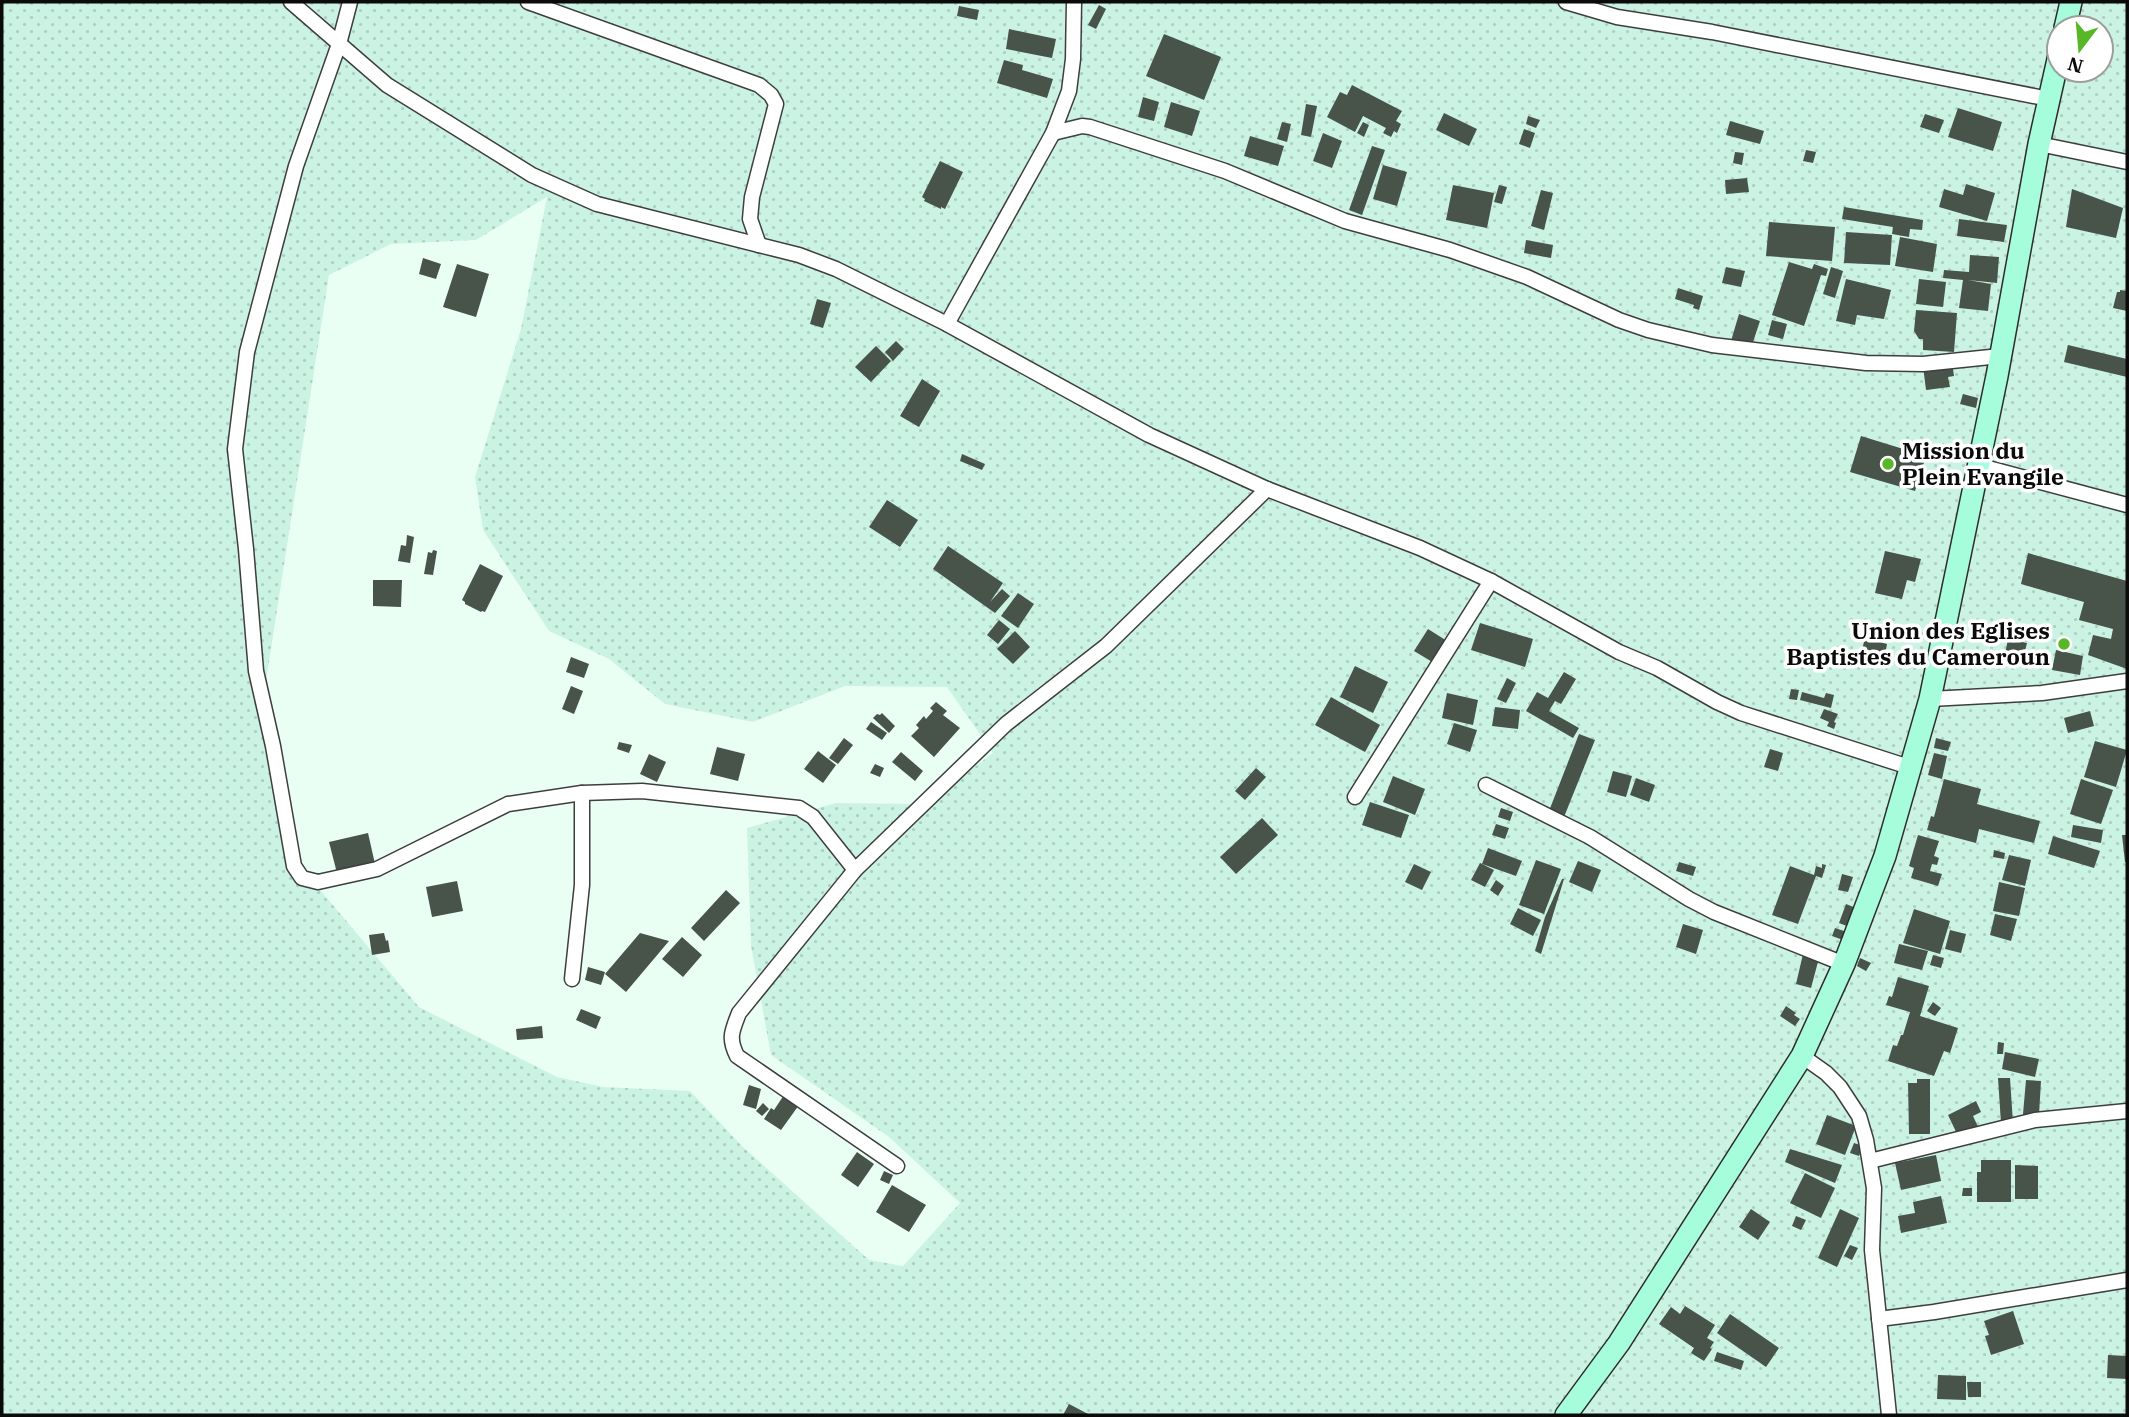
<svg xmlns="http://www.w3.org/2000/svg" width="2129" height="1417" viewBox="0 0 2129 1417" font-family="'IBM Plex Serif',serif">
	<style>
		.farmland { fill: url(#farmland-dots); fill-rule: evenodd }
		.building { fill: #485349 }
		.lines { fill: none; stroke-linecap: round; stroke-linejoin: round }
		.minor-casing { stroke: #3e3e3e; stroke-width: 17 }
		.secondary-casing { stroke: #2d2d2d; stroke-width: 24 }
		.minor { stroke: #fff; stroke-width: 14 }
		.secondary { stroke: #a6fddb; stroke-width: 21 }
		.poi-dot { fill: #57b727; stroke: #fff; stroke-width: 2.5 }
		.labels { text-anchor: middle; stroke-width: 7; stroke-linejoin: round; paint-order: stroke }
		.poi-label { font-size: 23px; font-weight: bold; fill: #0b0b0b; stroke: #fff; text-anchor: start }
	</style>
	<defs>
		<pattern id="farmland-dots" width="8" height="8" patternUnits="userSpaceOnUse" patternTransform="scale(1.75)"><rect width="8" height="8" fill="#cbf3e4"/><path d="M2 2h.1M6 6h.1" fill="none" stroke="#adcfc2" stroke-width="1.8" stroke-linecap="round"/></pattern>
	</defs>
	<rect width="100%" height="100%" fill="#eafff4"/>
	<path class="farmland" d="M2,2H2127V1415H2ZM2059,28H2101V70H2059ZM547,197L521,329L475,477L483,530L549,631L609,659L665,704L753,722L845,686L947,687L993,753L926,804L836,803L747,828L751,946L771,1055L889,1137L960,1203L903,1266L869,1260L742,1146L690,1091L603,1087L557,1077L419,1007L288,852L266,681L329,275L391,244L476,240Z"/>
	<g class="building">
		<path d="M1099,5L1106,9L1096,29L1088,25Z"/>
		<path d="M959,6L979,10L977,20L957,16Z"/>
		<path d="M1009,29L1056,39L1052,58L1006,49Z"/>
		<path d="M1164,34L1221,57L1204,100L1146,76Z"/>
		<path d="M1004,60L1023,65L1022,70L1053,79L1047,98L997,83Z"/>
		<path d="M1352,85L1402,111L1396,121L1401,124L1397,133L1394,131L1391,137L1383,133L1386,128L1363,116L1355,132L1327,117L1340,92L1347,95Z"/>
		<path d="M1143,97L1159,102L1154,121L1138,117Z"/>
		<path d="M1171,102L1200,111L1192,136L1164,127Z"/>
		<path d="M1306,104L1317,106L1311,137L1301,135Z"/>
		<path d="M1958,108L2002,122L1993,151L1948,137Z"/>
		<path d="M1444,113L1477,129L1469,146L1436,130Z"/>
		<path d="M1925,114L1944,120L1939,133L1920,127Z"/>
		<path d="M1528,116L1540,120L1536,128L1526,124Z"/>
		<path d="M1730,121L1764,131L1760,144L1726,135Z"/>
		<path d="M1282,122L1291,124L1287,142L1277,139Z"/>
		<path d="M1363,122L1369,125L1364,137L1357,133Z"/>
		<path d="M1524,129L1535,133L1530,148L1519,144Z"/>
		<path d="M1323,133L1342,141L1332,168L1313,161Z"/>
		<path d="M1250,136L1284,146L1278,166L1244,156Z"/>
		<path d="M1372,146L1385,150L1362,215L1349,210Z"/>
		<path d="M1806,150L1816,152L1813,163L1803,161Z"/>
		<path d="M1735,152L1744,153L1742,165L1733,163Z"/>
		<path d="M940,161L963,172L945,209L941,207V209L924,201L925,199L922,197Z"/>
		<path d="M1383,165L1407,172L1397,206L1373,199Z"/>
		<path d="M1747,178L1749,192L1726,194L1725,180Z"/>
		<path d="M1966,184L1995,193L1987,221L1939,207L1944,189L1963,195Z"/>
		<path d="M1453,185L1494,193L1487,228L1446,220Z"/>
		<path d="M1499,185L1507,187L1502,204L1494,202Z"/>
		<path d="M2072,189L2123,208L2116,238L2066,227Z"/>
		<path d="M1541,190L1553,193L1544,230L1531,226Z"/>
		<path d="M1844,207L1923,220L1922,230L1910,229L1909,237L1892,234L1893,227L1842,219Z"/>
		<path d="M1959,219L2007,225L2004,242L1957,236Z"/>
		<path d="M1769,222L1835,227L1832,261L1766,256Z"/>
		<path d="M1846,232L1892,235L1890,265L1844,263Z"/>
		<path d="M1900,237L1937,244L1933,272L1895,266Z"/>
		<path d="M1526,240L1553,245L1551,258L1524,253Z"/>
		<path d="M1970,255L1999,257L1997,283L1968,280L1991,284L1988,311L1959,308L1963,280L1943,278L1944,270L1969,272Z"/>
		<path d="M423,258L441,264L436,279L419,274Z"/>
		<path d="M1789,262L1812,269L1814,264L1828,269L1826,276L1821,275L1804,326L1772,315Z"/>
		<path d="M457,264L489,274L476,317L443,307Z"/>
		<path d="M1726,267L1745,271L1741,287L1722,283Z"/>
		<path d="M1831,267L1843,271L1835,298L1823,294Z"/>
		<path d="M1846,279L1891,290L1884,319L1857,315L1855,325L1836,321Z"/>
		<path d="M1919,279L1946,282L1943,307L1916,304Z"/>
		<path d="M1678,288L1703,296L1699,310L1693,308L1694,305L1675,299Z"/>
		<path d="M2120,290L2127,291V311L2113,308L2117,292H2120Z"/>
		<path d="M817,299L831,303L823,328L810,324Z"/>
		<path d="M1916,310L1957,313L1954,352L1923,350V339H1919L1914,331Z"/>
		<path d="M1739,314L1760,321L1751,348L1731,341Z"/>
		<path d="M1772,320L1787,324L1783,339L1768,335Z"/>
		<path d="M896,341L904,349L893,361L885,352Z"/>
		<path d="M2068,345L2127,359V377L2064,362Z"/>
		<path d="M876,346L891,361L871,382L855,367Z"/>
		<path d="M1952,362L1954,376L1948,377L1950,387L1926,390L1923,366Z"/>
		<path d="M922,379L940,391L919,427L900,416Z"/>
		<path d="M1963,394L1978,398L1976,408L1960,404Z"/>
		<path d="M1861,436L1926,456L1915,491L1850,472Z"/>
		<path d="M962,454L985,464L982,470L960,461Z"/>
		<path d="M887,500L918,520L900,547L869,527Z"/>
		<path d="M407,535L414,537L410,563L398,561L401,545L406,546Z"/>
		<path d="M948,546L1003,583L990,602L1002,589L1010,596L995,613L933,569Z"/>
		<path d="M433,550L437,551L433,575L424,574L428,552L432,553Z"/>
		<path d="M1885,551L1921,559L1915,582L1907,580L1902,599L1875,593Z"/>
		<path d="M2028,553L2127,581V669L2088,655L2093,635L2111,639L2113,629L2079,620L2084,602L2021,584Z"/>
		<path d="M480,564L503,576L485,612L482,611L481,612L465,604V602L462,600Z"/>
		<path d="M373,580H402L401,607L373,606Z"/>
		<path d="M1018,593L1034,604L1018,628L1001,616Z"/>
		<path d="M999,620L1010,629L998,644L987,635Z"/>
		<path d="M1480,623L1533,639L1525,667L1471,650Z"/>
		<path d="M1868,626L1884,629L1880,642L1887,644L1885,655L1862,650Z"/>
		<path d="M1428,629L1447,641L1434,663L1414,651Z"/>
		<path d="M1015,631L1030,647L1013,664L997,649Z"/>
		<path d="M2008,639L2027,643L2024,655L2038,657L2036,665L2004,659Z"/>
		<path d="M2056,650L2083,656L2080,675L2052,670Z"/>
		<path d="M571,657L589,664L584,678L566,672Z"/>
		<path d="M1355,666L1388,682L1373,713L1340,697Z"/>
		<path d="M1564,672L1576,679L1561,704L1555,701L1549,711L1579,728L1573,738L1526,711L1537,692L1548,698Z"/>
		<path d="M1507,678L1516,683L1506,703L1497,699Z"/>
		<path d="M571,686L583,691L574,714L562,709Z"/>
		<path d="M1791,689L1799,690L1797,700L1789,699Z"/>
		<path d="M1802,692L1824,698L1826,693L1834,695L1831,708L1800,700Z"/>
		<path d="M1447,693L1478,700L1473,725L1442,718Z"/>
		<path d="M1331,697L1380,725L1365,752L1315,725Z"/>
		<path d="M936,702L947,711L943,715L960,728L934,757L911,736L919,728L916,725L924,716L926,719L933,711L930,708Z"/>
		<path d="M1495,707L1520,710L1518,729L1492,726Z"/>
		<path d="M1824,709L1838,714L1834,722L1836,723L1834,729L1827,726L1829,722L1820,718Z"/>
		<path d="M2090,711L2094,726L2068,733L2064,718Z"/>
		<path d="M882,713L895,726L889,733L873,718L877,714L880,715Z"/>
		<path d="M871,722L887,733L882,740L866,729Z"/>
		<path d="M1454,723L1477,730L1470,752L1447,744Z"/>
		<path d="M1579,734L1595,740L1564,817L1549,811Z"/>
		<path d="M844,738L853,745L838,764L829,758Z"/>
		<path d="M1936,738L1951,742L1948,751L1934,748Z"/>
		<path d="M2095,741L2127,750L2116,787L2084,777Z"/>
		<path d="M619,742L632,745L629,753L617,749Z"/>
		<path d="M717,747L745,754L738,781L710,774Z"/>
		<path d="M1770,749L1783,753L1778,771L1764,767Z"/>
		<path d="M818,751L836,765L823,783L804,769Z"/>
		<path d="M901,752L923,771L915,781L892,762Z"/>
		<path d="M1934,753L1947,756L1942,779L1928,775Z"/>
		<path d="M649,754L666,762L657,782L640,774Z"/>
		<path d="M875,764L884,768L880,777L870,773Z"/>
		<path d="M1256,768L1266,777L1245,800L1235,791Z"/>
		<path d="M1613,771L1632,776L1626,797L1607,792Z"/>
		<path d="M1393,776L1425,789L1415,815L1383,802Z"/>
		<path d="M1636,778L1655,785L1649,802L1630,795Z"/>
		<path d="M1944,779L1981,789L1977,804L2040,821L2034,843L1979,829L1976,843L1927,830L1931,816L1934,817Z"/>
		<path d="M2081,779L2113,790L2101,824L2070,814Z"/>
		<path d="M1370,802L1409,815L1401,838L1362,825Z"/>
		<path d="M1501,808L1513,812L1510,821L1498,817Z"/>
		<path d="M1262,818L1278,835L1236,874L1220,857Z"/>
		<path d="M1496,824L1509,828L1505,839L1492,835Z"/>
		<path d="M2073,825L2103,830L2101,843L2071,837Z"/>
		<path d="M368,833L375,864L337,873L329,842Z"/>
		<path d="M1918,835L1939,841L1934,856L1939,858L1937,865L1932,864L1930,871L1942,874L1938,886L1911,878L1914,868L1909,866Z"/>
		<path d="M2122,835H2127V862H2125Z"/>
		<path d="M2053,836L2100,851L2094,868L2048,854Z"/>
		<path d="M1488,848L1522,861L1516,876L1482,864Z"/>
		<path d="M1994,850L2005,853L2004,859L1993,857Z"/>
		<path d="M2009,855L2031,860L2025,886L2002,880Z"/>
		<path d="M1536,860L1561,869L1544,914L1519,905Z"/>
		<path d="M1578,861L1601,870L1592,892L1569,882Z"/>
		<path d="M1679,862L1696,867L1693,876L1676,871Z"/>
		<path d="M1480,863L1494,870L1485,887L1471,880Z"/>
		<path d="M1414,864L1431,872L1422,890L1405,882Z"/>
		<path d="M1822,864L1826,865L1822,878L1816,876L1798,924L1772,915L1790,866L1814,875L1816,866L1822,868Z"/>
		<path d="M1842,874L1853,877L1848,892L1838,890Z"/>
		<path d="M1562,879H1564L1541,954L1535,951L1545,917Z"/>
		<path d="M1496,880L1504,886L1498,896L1490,890Z"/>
		<path d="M457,881L463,911L432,917L426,887Z"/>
		<path d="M1999,882L2025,888L2019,916L1993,911Z"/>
		<path d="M726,890L740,903L704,941L691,928Z"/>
		<path d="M1846,904L1856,908L1852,928L1839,923Z"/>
		<path d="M1518,908L1541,920L1533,936L1510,924Z"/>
		<path d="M1914,909L1950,921L1940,954L1903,943Z"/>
		<path d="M1995,914L2017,919L2011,941L1990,935Z"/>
		<path d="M1683,924L1703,930L1696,954L1676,947Z"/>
		<path d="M1835,928L1847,932L1843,940L1832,936Z"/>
		<path d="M1950,930L1966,934L1961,953L1945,949Z"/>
		<path d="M384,933L386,941L388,940L390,952L372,955L369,935Z"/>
		<path d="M640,933L669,941L626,992L605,974Z"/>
		<path d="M682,937L702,955L683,977L662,959Z"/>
		<path d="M1899,944L1928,951L1922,970L1894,963Z"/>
		<path d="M1803,954L1819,958L1811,988L1796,984Z"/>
		<path d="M1933,955L1944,958L1941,968L1930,965Z"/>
		<path d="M1860,958L1871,963L1866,971L1857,966Z"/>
		<path d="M588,967L605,972L601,985L585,980Z"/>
		<path d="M1898,977L1929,986L1920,1016L1958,1028L1950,1053L1944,1051L1934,1076L1888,1061L1893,1045L1897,1046L1901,1035H1903L1910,1012L1886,1005L1889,996L1892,997Z"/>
		<path d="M1933,1002L1941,1008L1935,1016L1927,1011Z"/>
		<path d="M1786,1006L1796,1013L1794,1015L1800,1019L1795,1026L1780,1016Z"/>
		<path d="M581,1009L601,1017L596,1029L576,1020Z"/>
		<path d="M542,1026L543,1038L517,1040L516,1029Z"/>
		<path d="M1998,1042L2004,1043L2003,1054H1997Z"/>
		<path d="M2005,1052L2039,1059L2035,1077L2002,1069Z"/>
		<path d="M1998,1078H2010L2013,1123H2001Z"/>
		<path d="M1917,1079H1930V1134H1909L1908,1083H1917Z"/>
		<path d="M2026,1080L2041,1081L2039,1115L2023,1114Z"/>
		<path d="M749,1085L761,1089L756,1109L743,1105Z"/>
		<path d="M784,1095L799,1105L781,1130L764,1119L771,1108L774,1110Z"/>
		<path d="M1976,1101L1981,1112L1973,1116L1979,1129L1959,1138L1948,1115Z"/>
		<path d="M763,1103L769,1109L762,1116L756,1111Z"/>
		<path d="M1827,1115L1856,1126L1845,1155L1816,1144Z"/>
		<path d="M1854,1143L1863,1146L1859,1156L1850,1153Z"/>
		<path d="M1790,1149L1842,1165L1835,1183L1785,1162Z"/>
		<path d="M857,1152L874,1164L858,1187L841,1175Z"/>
		<path d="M1936,1155L1941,1181L1901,1190L1895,1163Z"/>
		<path d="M1981,1160H2011V1202H1977V1172H1981Z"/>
		<path d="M2015,1165L2038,1166V1199H2015Z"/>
		<path d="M884,1171L893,1175L889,1184L880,1180Z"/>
		<path d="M1805,1173L1835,1188L1821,1218L1790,1203Z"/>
		<path d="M892,1185L926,1205L909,1232L876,1212Z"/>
		<path d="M1963,1188H1972V1196H1962Z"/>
		<path d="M1941,1196L1947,1223L1901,1233L1898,1216L1915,1213L1913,1202Z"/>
		<path d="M1751,1209L1770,1222L1758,1240L1739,1227Z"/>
		<path d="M1840,1209L1859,1218L1837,1267L1818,1258Z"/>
		<path d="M1796,1216L1806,1220L1801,1230L1792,1226Z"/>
		<path d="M1850,1245L1858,1248L1852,1260L1844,1256Z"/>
		<path d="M1685,1306L1715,1325L1707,1338L1714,1342L1710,1348L1712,1349L1704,1361L1691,1353L1694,1348L1659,1324L1671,1307L1680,1314Z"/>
		<path d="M2013,1311L2024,1344L1991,1355L1985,1336L1989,1335L1984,1321Z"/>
		<path d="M1730,1314L1779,1348L1766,1367L1717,1333Z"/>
		<path d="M1717,1352L1744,1361L1741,1370L1714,1361Z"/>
		<path d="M2108,1355L2127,1356V1379L2107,1378Z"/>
		<path d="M1938,1375L1966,1376V1400L1937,1399Z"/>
		<path d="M1967,1382H1981V1397H1968Z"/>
		<path d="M1069,1404L1090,1415H1063Z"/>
	</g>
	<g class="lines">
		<defs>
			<g id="minor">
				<path d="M291,2L387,85L532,175L597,204L799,255L836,269L947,324L1149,435L1267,489L1420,548L1491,581L1619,652L1657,668L1717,702L1741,713L1909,767"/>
				<path d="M350,2L339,44L296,166L247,352L235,449L246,549L256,671L273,746L294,866L302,878L318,882L377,869L508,804L582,793L642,791L799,808L813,817L855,870"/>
				<path d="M528,2L759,85L771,95L776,104L752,197L750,219L759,245"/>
				<path d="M1566,2L1617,17L1712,32L2049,99"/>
				<path d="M1053,133L1082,126L1090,127L1225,171L1345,221L1450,250L1527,277L1619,320L1648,330L1712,345L1866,363L1923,364L2000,356"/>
				<path d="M2039,144L2127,162"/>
				<path d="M947,324L1053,133L1069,91L1073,59L1074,2"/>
				<path d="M1977,465L2127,505"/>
				<path d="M1930,699L2042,693L2127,681"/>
				<path d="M1486,785L1590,837L1689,899L1714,912L1844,964"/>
				<path d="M1355,797L1491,581"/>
				<path d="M572,979L582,885V793"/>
				<path d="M1802,1056L1826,1073L1840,1087L1859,1116L1866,1140L1874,1188L1872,1250L1889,1415"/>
				<path d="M1870,1161L2035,1120L2127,1111"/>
				<path d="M897,1166L737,1056C728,1038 732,1031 739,1013L855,870L1006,724L1106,646L1267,489"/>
				<path d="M1879,1319L1934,1312L2127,1280"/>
			</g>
			<g id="secondary">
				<path d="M2065,28L2071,2"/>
				<path d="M1566,1415L1619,1343L1802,1056L1844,964L1885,856L1930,699L1997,376L2039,144L2059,55"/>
			</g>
		</defs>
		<use href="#minor" class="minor-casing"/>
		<use href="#secondary" class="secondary-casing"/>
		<use href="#minor" class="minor"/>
		<use href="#secondary" class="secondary"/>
	</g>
	<g class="poi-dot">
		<circle cx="1888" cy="464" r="7"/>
		<circle cx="2064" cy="644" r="7"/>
	</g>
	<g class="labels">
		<g class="poi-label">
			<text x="1902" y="459">Mission du<tspan x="1902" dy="26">Plein Evangile</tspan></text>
			<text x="2050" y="639" text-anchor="end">Union des Eglises<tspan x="2050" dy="26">Baptistes du Cameroun</tspan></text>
		</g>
	</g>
	<rect width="2129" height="1417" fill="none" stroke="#0b0b0b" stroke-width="7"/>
	<g transform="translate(2080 49) rotate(196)"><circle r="33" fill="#ffffff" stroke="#9d9d9d" stroke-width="2"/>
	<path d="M0-5L12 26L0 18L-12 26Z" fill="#57b727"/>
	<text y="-10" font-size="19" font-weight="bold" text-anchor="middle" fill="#0b0b0b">N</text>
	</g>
</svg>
